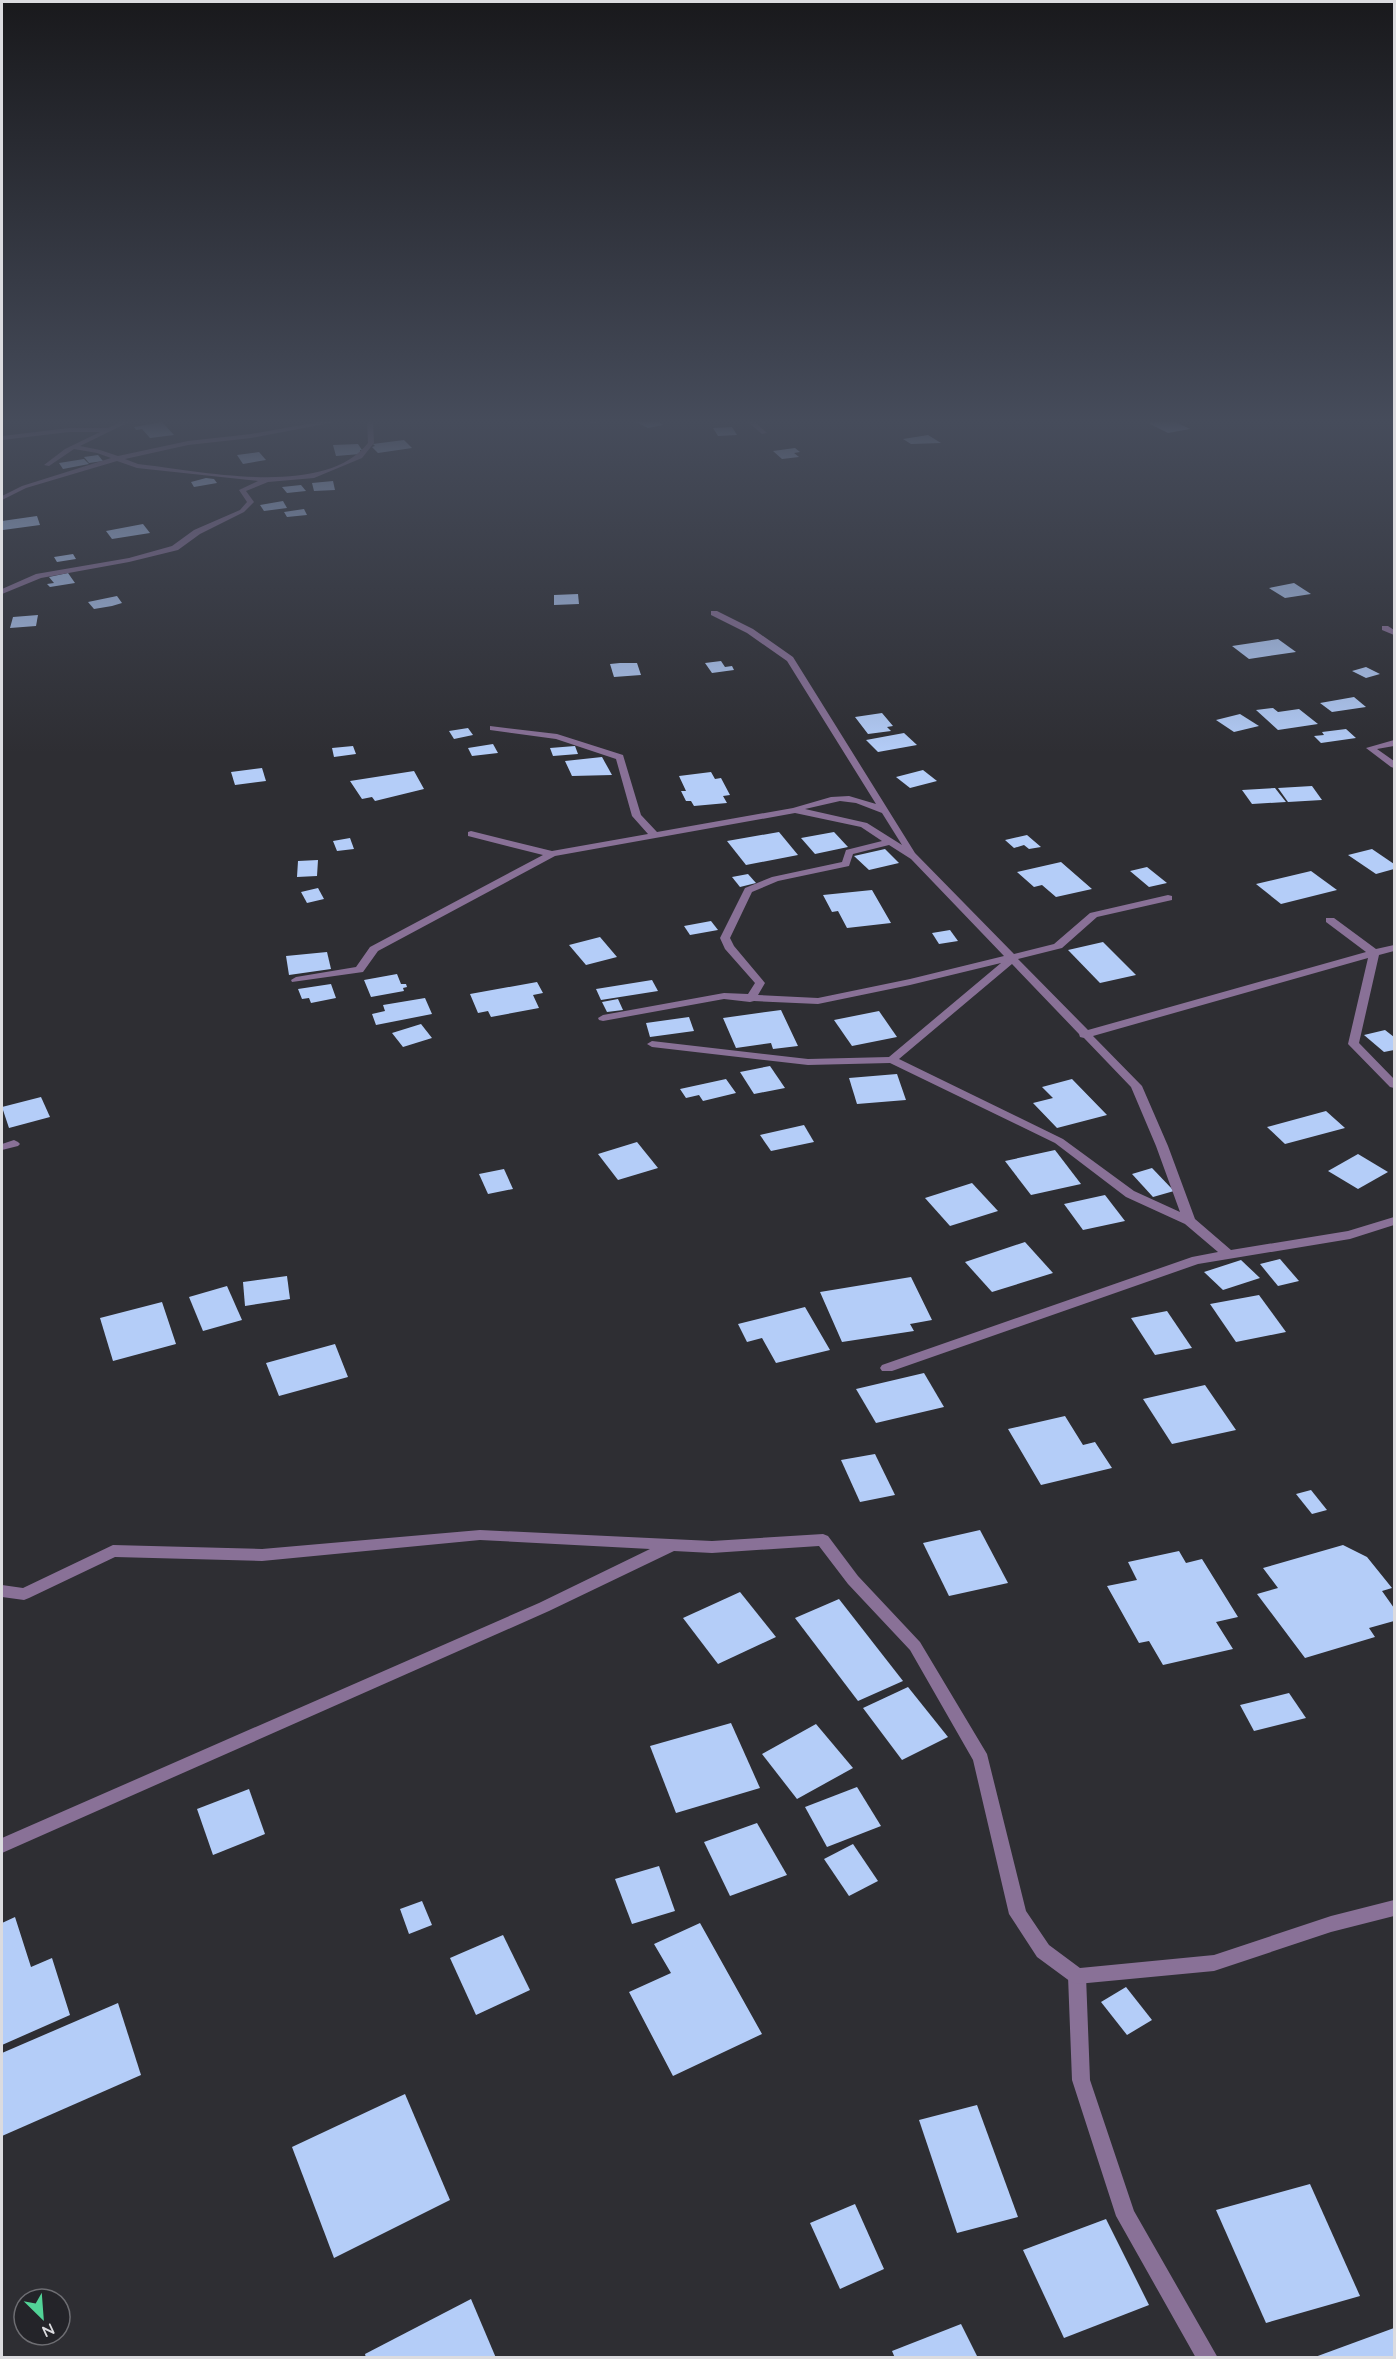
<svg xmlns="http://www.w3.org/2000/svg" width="1396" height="2359" viewBox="0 0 1396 2359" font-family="Quicksand,sans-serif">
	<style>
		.building { fill: #b4cdf8 }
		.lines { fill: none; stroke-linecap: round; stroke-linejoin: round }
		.lane { fill: #897197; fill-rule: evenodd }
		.street { fill: #897197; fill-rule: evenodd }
	</style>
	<rect width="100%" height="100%" fill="#2e2e33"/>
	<g class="building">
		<path d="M162,422L174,435L150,438L142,429L136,430L134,427Z"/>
		<path d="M636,422H659L663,425L648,428Z"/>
		<path d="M1155,422H1176L1190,429L1168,433L1148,423Z"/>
		<path d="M732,427L737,435L718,436L713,428Z"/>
		<path d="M928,435L941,443L911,444L903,439Z"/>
		<path d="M404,440L412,448L378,453L372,447L375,446L373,444Z"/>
		<path d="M358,444L362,450H360V454L336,456L333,445Z"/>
		<path d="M795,448L800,452L794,453L799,457L782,459L773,451Z"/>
		<path d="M259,452L266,460L243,464L237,455Z"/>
		<path d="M98,455L103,461L89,463L84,457Z"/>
		<path d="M84,459L89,464L63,469L59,463Z"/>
		<path d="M206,478L214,479L217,483L194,487L191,482Z"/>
		<path d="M333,481L335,490L314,491L312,483Z"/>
		<path d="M301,485L306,491L287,493L282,487Z"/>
		<path d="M283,501L287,508L264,511L260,505Z"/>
		<path d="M304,509L307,515L287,517L284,512Z"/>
		<path d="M37,516L40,525L3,530L2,521Z"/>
		<path d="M143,524L150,533L112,539L106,531Z"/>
		<path d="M73,554L76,559L57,562L54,557Z"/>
		<path d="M68,573L75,583L50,587L47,584L54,583L49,577Z"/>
		<path d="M1294,583L1311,594L1285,598L1269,588Z"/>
		<path d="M578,594L579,604L554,605V595Z"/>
		<path d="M117,596L122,603L112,606L94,609L88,602Z"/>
		<path d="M38,615L36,626L10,628L13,617Z"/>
		<path d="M1278,639L1296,652L1249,659L1232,646Z"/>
		<path d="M721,661L725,667L732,666L734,670L712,673L705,663Z"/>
		<path d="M620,663H637L641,675L614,677L610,664Z"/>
		<path d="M1366,667L1380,674L1366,678L1352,671Z"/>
		<path d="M1354,697L1366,707L1332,712L1320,703Z"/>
		<path d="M1273,708L1278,712L1299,709L1318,724L1278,730L1256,710Z"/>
		<path d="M882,713L893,726L887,727L891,731L868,734L855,717Z"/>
		<path d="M1240,714L1259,726L1234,732L1216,720Z"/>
		<path d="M468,728L473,735L454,739L449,731Z"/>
		<path d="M1346,729L1356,738L1321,743L1314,736L1324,735L1322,732Z"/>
		<path d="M904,733L917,745L878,752L866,740Z"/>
		<path d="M493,744L498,753L472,756L468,748Z"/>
		<path d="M353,746L356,754L334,757L332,748Z"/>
		<path d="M575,746L578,754L553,756L550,748Z"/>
		<path d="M602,757L612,775L572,776L565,761Z"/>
		<path d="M262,768L266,781L235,785L231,772Z"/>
		<path d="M923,770L937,781L910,788L896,777Z"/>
		<path d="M414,771L424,789L375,801L372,797L362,799L350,781Z"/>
		<path d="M711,772L715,779L721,778L730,795L723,796L727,803L694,806L691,801H686L681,791H686L679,776Z"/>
		<path d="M1312,786L1322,800L1288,802L1278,788Z"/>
		<path d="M1275,788L1286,802L1252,804L1242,790Z"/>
		<path d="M779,832L798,855L746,865L727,841Z"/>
		<path d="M834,832L848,847L815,854L801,838Z"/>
		<path d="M1027,835L1041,847L1029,849L1024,845L1014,848L1005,840Z"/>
		<path d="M350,838L354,849L337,851L333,841Z"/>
		<path d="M885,849L899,863L869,870L854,856Z"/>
		<path d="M1372,849L1394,864V869L1376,874L1348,855Z"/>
		<path d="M318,860L317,876L297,877L298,861Z"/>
		<path d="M1061,862L1092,889L1056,897L1042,885L1034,887L1017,872Z"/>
		<path d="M1147,867L1167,883L1149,887L1130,871Z"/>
		<path d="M1311,871L1337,890L1281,904L1256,884Z"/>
		<path d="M748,874L756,883L740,887L732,877Z"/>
		<path d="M318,888L324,899L307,903L301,892Z"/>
		<path d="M872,890L891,923L847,928L838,911L832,912L823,895Z"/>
		<path d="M711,921L718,930L690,935L684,926Z"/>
		<path d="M950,930L958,941L939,944L932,933Z"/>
		<path d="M600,937L617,957L586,965L569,945Z"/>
		<path d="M1103,942L1136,975L1100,983L1068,950Z"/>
		<path d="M327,952L331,969L289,975L286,956Z"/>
		<path d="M397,974L401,984H406L407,987L403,988L404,991L371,997L364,980Z"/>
		<path d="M652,980L658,991L601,1000L596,989Z"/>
		<path d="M537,982L543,993L533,995L539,1008L491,1017L488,1011L478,1013L470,994Z"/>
		<path d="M331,984L336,998L311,1003L309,998L302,999L298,989Z"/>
		<path d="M425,998L432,1014L376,1025L372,1014L385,1011L383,1005Z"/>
		<path d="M618,999L623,1010L607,1012L602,1002Z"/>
		<path d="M781,1010L798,1046L773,1049L771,1043L736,1048L723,1018Z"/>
		<path d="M879,1011L897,1037L852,1046L834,1020Z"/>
		<path d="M689,1017L694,1031L650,1037L646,1023Z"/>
		<path d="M421,1024L432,1038L403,1047L392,1033Z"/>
		<path d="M1385,1030L1394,1037V1050L1384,1052L1364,1035Z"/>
		<path d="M770,1066L785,1088L754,1094L740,1072Z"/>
		<path d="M897,1074L906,1100L857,1104L849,1078Z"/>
		<path d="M726,1079L736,1093L703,1101L699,1095L686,1098L680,1089Z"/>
		<path d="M1072,1079L1107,1115L1057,1128L1033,1103L1053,1098L1042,1087Z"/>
		<path d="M41,1097L50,1117L9,1128L2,1107Z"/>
		<path d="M1326,1111L1345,1128L1285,1144L1267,1127Z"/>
		<path d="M804,1125L814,1142L771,1151L760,1135Z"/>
		<path d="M637,1142L658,1168L618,1180L598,1154Z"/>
		<path d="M1055,1150L1081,1184L1031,1195L1005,1161Z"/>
		<path d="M1358,1154L1388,1172L1358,1189L1328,1171Z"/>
		<path d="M1152,1168L1174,1191L1153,1197L1132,1174Z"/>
		<path d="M504,1169L513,1189L488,1194L479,1174Z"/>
		<path d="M972,1183L998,1211L950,1226L925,1198Z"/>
		<path d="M1105,1195L1125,1221L1083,1230L1064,1204Z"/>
		<path d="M1025,1242L1053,1273L992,1292L965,1262Z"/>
		<path d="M1280,1259L1299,1281L1278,1286L1260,1264Z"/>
		<path d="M1241,1260L1260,1278L1223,1290L1204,1272Z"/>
		<path d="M287,1276L290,1299L245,1306L243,1282Z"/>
		<path d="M911,1277L932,1320L910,1324L914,1331L842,1342L820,1292Z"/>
		<path d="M227,1286L242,1320L203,1331L189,1297Z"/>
		<path d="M1259,1295L1286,1332L1236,1342L1210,1304Z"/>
		<path d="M162,1302L176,1344L113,1361L100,1318Z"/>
		<path d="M805,1307L830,1350L776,1363L762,1338L747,1342L738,1324Z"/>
		<path d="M1167,1311L1192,1348L1155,1355L1131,1318Z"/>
		<path d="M335,1344L348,1377L279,1396L266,1363Z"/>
		<path d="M924,1373L944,1407L876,1423L856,1389Z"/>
		<path d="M1205,1385L1236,1430L1172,1444L1143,1399Z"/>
		<path d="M1065,1416L1083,1445L1095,1442L1112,1468L1041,1485L1008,1429Z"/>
		<path d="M875,1454L895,1495L860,1502L841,1460Z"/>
		<path d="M1311,1490L1327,1510L1312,1514L1296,1494Z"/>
		<path d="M980,1530L1008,1583L949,1596L923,1543Z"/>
		<path d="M1343,1545L1367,1557L1392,1588L1382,1591L1394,1608V1621L1369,1628L1375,1637L1305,1658L1257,1594L1278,1588L1263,1568Z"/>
		<path d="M1179,1551L1186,1563L1202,1559L1238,1617L1216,1622L1233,1649L1163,1665L1149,1641L1139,1643L1107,1586L1137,1580L1128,1562Z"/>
		<path d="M740,1592L776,1637L718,1664L683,1618Z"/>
		<path d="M839,1599L903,1681L858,1701L795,1618Z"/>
		<path d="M908,1687L948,1737L902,1760L863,1708Z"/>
		<path d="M1289,1693L1306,1718L1254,1731L1240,1705Z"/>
		<path d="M731,1723L760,1788L676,1813L650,1746Z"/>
		<path d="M816,1724L853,1768L797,1799L762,1754Z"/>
		<path d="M857,1787L881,1826L827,1847L805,1807Z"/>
		<path d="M249,1789L265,1834L213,1855L197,1809Z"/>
		<path d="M757,1823L787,1875L730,1896L704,1842Z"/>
		<path d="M853,1844L878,1881L849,1896L824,1859Z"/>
		<path d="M659,1866L675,1911L632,1924L615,1879Z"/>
		<path d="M422,1901L432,1925L409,1934L400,1909Z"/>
		<path d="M15,1917L31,1967L52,1958L70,2015L2,2045V1923Z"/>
		<path d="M700,1923L762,2034L673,2076L629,1992L671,1973L654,1944Z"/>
		<path d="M503,1935L530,1990L476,2015L450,1958Z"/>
		<path d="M1126,1987L1152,2020L1127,2035L1101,2002Z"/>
		<path d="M118,2003L141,2075L2,2136V2053Z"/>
		<path d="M405,2094L450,2200L334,2258L292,2147Z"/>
		<path d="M977,2105L1018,2217L957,2233L919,2120Z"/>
		<path d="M1310,2184L1360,2296L1266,2323L1216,2210Z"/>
		<path d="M855,2204L884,2269L840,2289L810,2223Z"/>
		<path d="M1106,2219L1149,2305L1064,2338L1023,2250Z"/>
		<path d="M471,2299L496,2358H366L365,2354Z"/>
		<path d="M961,2324L978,2358H895L892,2351Z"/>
		<path d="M1394,2328V2358H1315V2357Z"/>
	</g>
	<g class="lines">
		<path class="lane" d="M1077,1968L1083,1970L1086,1976L1090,2080L1134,2211L1218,2358H1196L1116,2216L1072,2080L1068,1976L1071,1970Z"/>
		<g class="street">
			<path d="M120,422H129L80,446L100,450L118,456L188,441L251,434L319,422H335L251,438L188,445L125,459L138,464C201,471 324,499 368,443L367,422H373L374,443L362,458L314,478L268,482L246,491L254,502L244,512L200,534L178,550L129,562L41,578L2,594V589L36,574L129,558L172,546L194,530L240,510L247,502L239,490L258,481L137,468L117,461L26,488L2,500V496L22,486L111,458L97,453L74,449L49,466L44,465L65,449L100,432H69L2,440V436L69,428H108Z"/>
			<path d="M590,422H597L594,424Z"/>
			<path d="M748,422H755L767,433L762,434Z"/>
			<path d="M711,611H717L753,629L793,657L915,853L1014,954L1054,944L1090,913L1168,895L1172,896V900L1097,917L1062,948L1018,959L1088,1030L1366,952L1326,922V918H1334L1376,949L1394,945V951L1379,955L1359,1043L1394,1079V1088L1390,1087L1348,1044L1368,958L1093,1036L1142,1086L1168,1146L1195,1219L1231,1250L1348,1231L1394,1217V1225L1350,1239L1198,1264L892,1371H882L880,1368L882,1365L1192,1257L1218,1252L1185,1224L1126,1197L1055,1143L890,1063L808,1065L652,1047L647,1044L652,1041L808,1059L889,1057L1001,963L910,985L818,1004L754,1001L750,1002L724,999L603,1021L599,1020L598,1018L603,1015L724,993L748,994L755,983L725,949L720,938L745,888L772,877L842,862L846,850L882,841L861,827L795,813L555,856L378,951L363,972L292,982L291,980L296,977L356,967L370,947L543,855L468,836V832L471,831L552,851L648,834L632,816L616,759L556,739L490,730V726L557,734L623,755L641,815L657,832L793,808L831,797L849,796L876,804L787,661L747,633L711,615ZM840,801L856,803L882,813L902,845L867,823L805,809ZM889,845L911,859L1004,956L910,979L818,998L758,995L765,983L734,946L730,938L752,892L778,881L849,866L853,854ZM1012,964L1079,1034L1080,1037L1084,1038L1131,1087L1156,1146L1180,1212L1134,1191L1063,1139L899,1059Z"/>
			<path d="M1382,626H1388L1394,630V635L1382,630Z"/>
			<path d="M1394,740V746L1377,749L1394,761V768L1391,767L1366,748Z"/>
			<path d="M14,1140L18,1142L20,1144L18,1146L2,1150V1144Z"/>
			<path d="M480,1530L712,1541L823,1534L828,1536L858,1576L920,1642L987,1754L1026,1911L1049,1945L1080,1968L1214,1955L1331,1916L1394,1900V1916L1331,1932L1214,1971L1077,1984L1071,1982L1037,1957L1009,1914L973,1760L910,1650L848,1584L819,1546L712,1553L674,1551L549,1611L2,1853V1838L539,1603L650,1549L480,1540L262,1561L115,1557L29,1598L24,1600L2,1597V1585L23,1588L113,1545L262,1549Z"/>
		</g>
	</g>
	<linearGradient id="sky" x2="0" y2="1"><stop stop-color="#19191c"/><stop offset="0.56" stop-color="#464c5b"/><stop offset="1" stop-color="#464c5b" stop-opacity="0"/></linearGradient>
	<rect width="1396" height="753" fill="url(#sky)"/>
	<rect width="1396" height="2359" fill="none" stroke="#dbdbdf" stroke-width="6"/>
	<g transform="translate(42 2317) rotate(155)"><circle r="28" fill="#242429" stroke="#6d6d72" stroke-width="1.5"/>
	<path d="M0-4.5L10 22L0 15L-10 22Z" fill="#52d397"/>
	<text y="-9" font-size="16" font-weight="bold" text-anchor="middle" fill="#dbdbdf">N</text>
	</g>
</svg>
